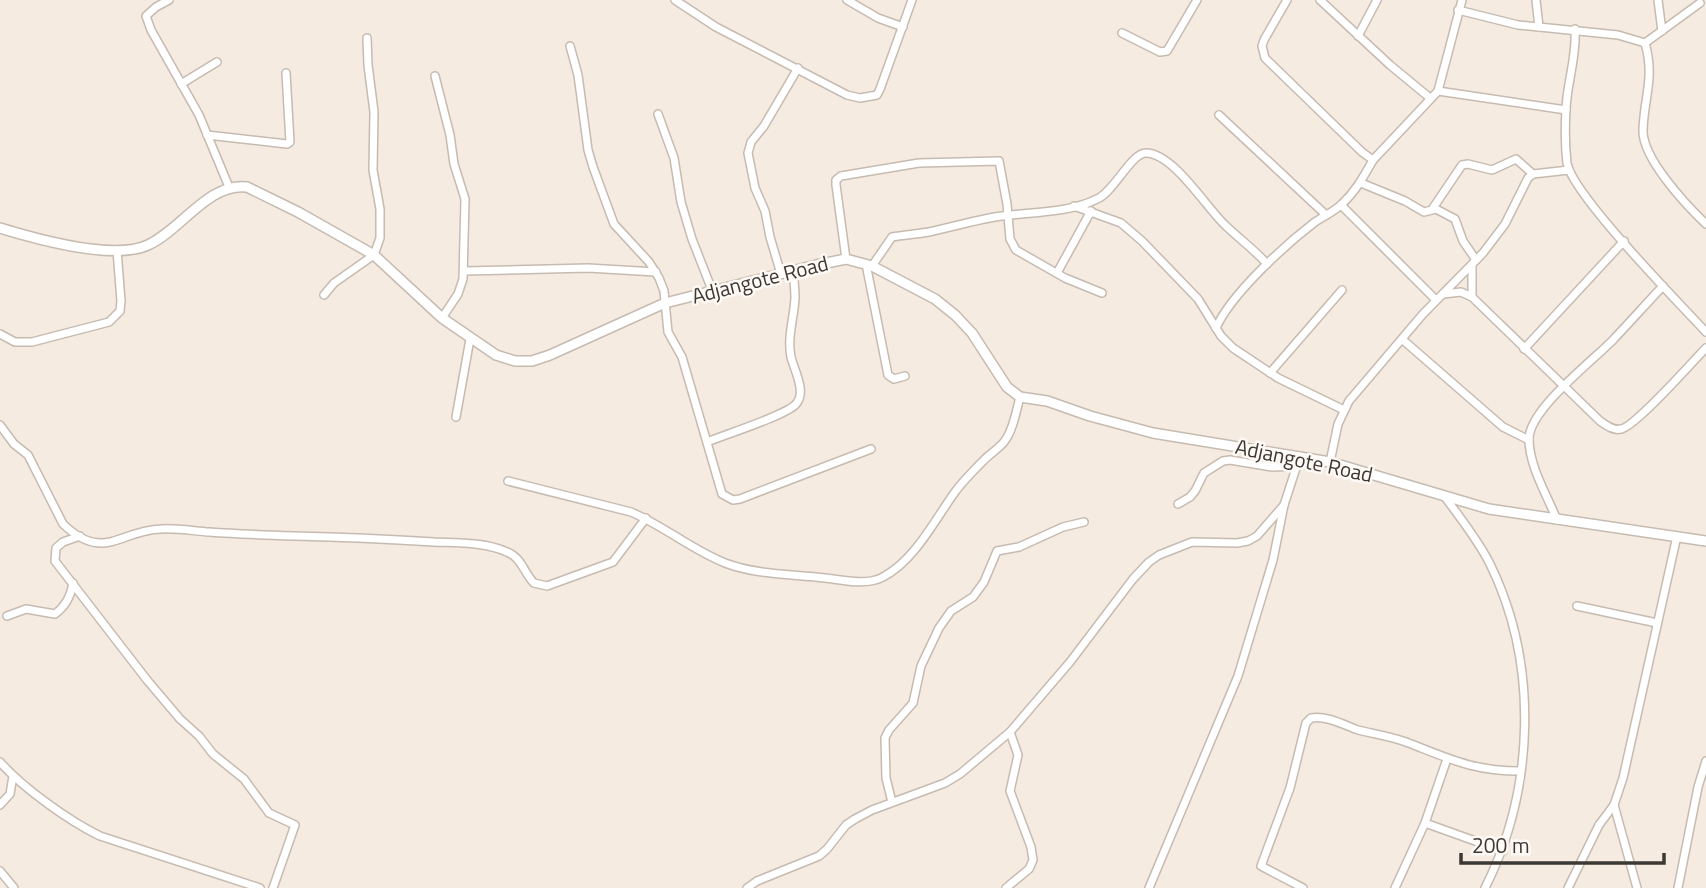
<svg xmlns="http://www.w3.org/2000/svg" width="1706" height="888" viewBox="0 0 1706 888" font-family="'Titillium Web',sans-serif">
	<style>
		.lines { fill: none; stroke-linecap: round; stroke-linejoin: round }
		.minor-casing { stroke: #c6bbb1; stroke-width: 10 }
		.tertiary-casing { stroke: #c6bbb1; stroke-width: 12 }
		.minor { stroke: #fff; stroke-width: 7 }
		.tertiary { stroke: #fff; stroke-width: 9 }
		.labels { text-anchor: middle; stroke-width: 5; stroke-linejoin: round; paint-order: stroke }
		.street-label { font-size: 21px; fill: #3c3834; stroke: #fef9f5 }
	</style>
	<rect width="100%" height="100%" fill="#f6ebe0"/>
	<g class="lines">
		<defs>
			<g id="minor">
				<path d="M169,0L156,7L146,16L151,30L199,115L229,187"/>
				<path d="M675,0L716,27L847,95L860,98L877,95L880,89L912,0"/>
				<path d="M847,0L878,18L903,27"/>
				<path d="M1320,0L1390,65L1430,98"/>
				<path d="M1536,0L1539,27"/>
				<path d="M1658,0L1662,31"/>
				<path d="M1458,10L1518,25L1618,35L1645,43L1700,3"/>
				<path d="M1575,29C1577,57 1567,82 1566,109C1565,126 1565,146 1567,163C1572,194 1679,303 1706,332"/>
				<path d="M1122,33L1160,52L1167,51L1197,0"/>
				<path d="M1358,36L1377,0"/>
				<path d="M1645,43C1655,78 1644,97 1643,130C1642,158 1686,205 1706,224"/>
				<path d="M570,46L578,75L588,150L593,167L614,224L649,262L659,278L664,291L668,332L682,357L722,494L733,500L740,499L871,449"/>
				<path d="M435,76L450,135L454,164L465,199L463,279L458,294L442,318"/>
				<path d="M181,84L217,62"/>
				<path d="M1438,91L1566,110"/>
				<path d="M658,114L674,158L681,202L692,239L712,290"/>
				<path d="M1219,115L1326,215"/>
				<path d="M207,135L287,144L290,142L286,73"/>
				<path d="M1373,160L1438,91L1462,0"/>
				<path d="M1361,183L1405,201L1424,212L1436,209L1455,219L1463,241L1476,260"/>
				<path d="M1341,205L1436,300"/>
				<path d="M1074,206L1121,223L1142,241L1198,299L1221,336L1233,348L1278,378L1344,410"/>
				<path d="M1433,208L1462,165L1468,164L1492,170L1516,159L1533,174"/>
				<path d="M846,259L836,185V180L841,176L919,163L999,161L1007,204L1010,239L1016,250L1065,278L1102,293"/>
				<path d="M866,264L888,375L894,379L905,376"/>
				<path d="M1472,265V297"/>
				<path d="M872,266L892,237C904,235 917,234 929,232C953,227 978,219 1002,216C1033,212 1069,213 1097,199C1114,192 1131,153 1146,153C1173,153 1206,207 1224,224C1238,238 1254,249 1267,264"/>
				<path d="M464,271L588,268L656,272"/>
				<path d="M1057,273L1091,211"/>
				<path d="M781,274L770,237L765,211L755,188L748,153L751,142L764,126L798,68"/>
				<path d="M1443,294L1461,292L1472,297L1600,421C1606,425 1613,431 1621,429C1635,427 1692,362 1706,348"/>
				<path d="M324,295L334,283L374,255L380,238V209L373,170L374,112L368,65L367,38"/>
				<path d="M1216,328C1231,294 1285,245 1315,222C1324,216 1335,211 1342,204C1356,191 1364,176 1373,160L1362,152L1265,58L1262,46L1264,40L1287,0"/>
				<path d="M0,334L15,342H32L109,322L120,311L121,301L117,250"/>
				<path d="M1403,340L1503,427L1529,440"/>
				<path d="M1524,349L1624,241"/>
				<path d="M1270,373L1342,290"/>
				<path d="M456,417L470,339"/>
				<path d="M0,425L14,444L28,455L63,524C104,563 120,530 161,529C177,528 194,531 209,532C238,534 266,535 295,536C341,537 387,539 434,542C458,543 485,542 507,552C522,558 524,573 534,583L547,586L613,562L646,518"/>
				<path d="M707,442C724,435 787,415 796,404C807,392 794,370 791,357C787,337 794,318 795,298C795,289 794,280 793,271"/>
				<path d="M1330,462L1338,424L1349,401L1423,314L1483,253L1505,224L1528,178L1533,174L1569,170"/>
				<path d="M508,481L631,512C664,526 692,550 725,563C757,575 791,574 825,578C842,580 867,586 883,577C915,560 934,521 955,492C963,481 974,470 984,460C990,454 998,449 1004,442C1013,430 1016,412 1020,397"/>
				<path d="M1445,497C1461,519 1478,540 1490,564C1539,664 1535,789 1485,888"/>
				<path d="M1178,504L1190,497L1195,491L1204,473L1223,461L1230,460L1272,467L1297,466"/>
				<path d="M1557,520C1547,495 1529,466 1529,439C1529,410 1591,362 1612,341C1629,323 1646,304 1663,286"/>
				<path d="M80,536L63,542L56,548L55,561L147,680L180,719L199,736L213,754L244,779L269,813L295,825L273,888"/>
				<path d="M1577,606L1657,623"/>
				<path d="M7,616L26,609L55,614C66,606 71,596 73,583"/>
				<path d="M0,762C23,788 69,821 100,836L260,888"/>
				<path d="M892,802L886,778L885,738L889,730L913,703L921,666L939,628L951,611L973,597L984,582L997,551L1019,547L1063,527L1084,522"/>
				<path d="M0,805L10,794L13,776"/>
				<path d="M1614,805L1637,888"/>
				<path d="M1425,823L1503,851"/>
				<path d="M0,871L14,888"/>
				<path d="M747,888L757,881L819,856L827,849L846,825L855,819L872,810L945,783L960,774L1010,732L1070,662L1133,579L1149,562L1159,555L1192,542L1237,543L1248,541L1257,536L1284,505"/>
				<path d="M1006,888L1029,869L1033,860L1031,847L1010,791L1018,755L1010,732"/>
				<path d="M1149,888L1238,676L1273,560L1284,505L1300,456"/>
				<path d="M1303,888L1261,866L1290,788L1306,723L1311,718C1326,715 1344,725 1358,730C1374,734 1390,736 1406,742C1448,758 1472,771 1520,771"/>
				<path d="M1395,888L1425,823L1447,759"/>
				<path d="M1568,888L1599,825L1614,805L1623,778L1677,536"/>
				<path d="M1678,888L1698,787L1706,761"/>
			</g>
			<path id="tertiary" d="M0,228C36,239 113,261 148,245C181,230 209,182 247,187L298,212L374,255L442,318L496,355L515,361H532L550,355L665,303L816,265L846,259L872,266L935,299L955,315L972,333L1007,387L1020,397L1047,401L1090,416L1153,433L1330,462L1489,509L1706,541"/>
		</defs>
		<use href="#minor" class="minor-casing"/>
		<use href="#tertiary" class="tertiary-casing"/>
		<use href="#minor" class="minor"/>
		<use href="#tertiary" class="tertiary"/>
	</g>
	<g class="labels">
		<g class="street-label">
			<text transform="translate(760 280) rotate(-14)" y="7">Adjangote Road</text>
			<text transform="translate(1304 461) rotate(12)" y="7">Adjangote Road</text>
		</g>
	</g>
	<path d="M1461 853v10h203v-10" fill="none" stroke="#3c3834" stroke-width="3.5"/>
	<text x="1472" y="853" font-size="21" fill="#3c3834" stroke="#fef9f5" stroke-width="5" paint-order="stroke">200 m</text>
</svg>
